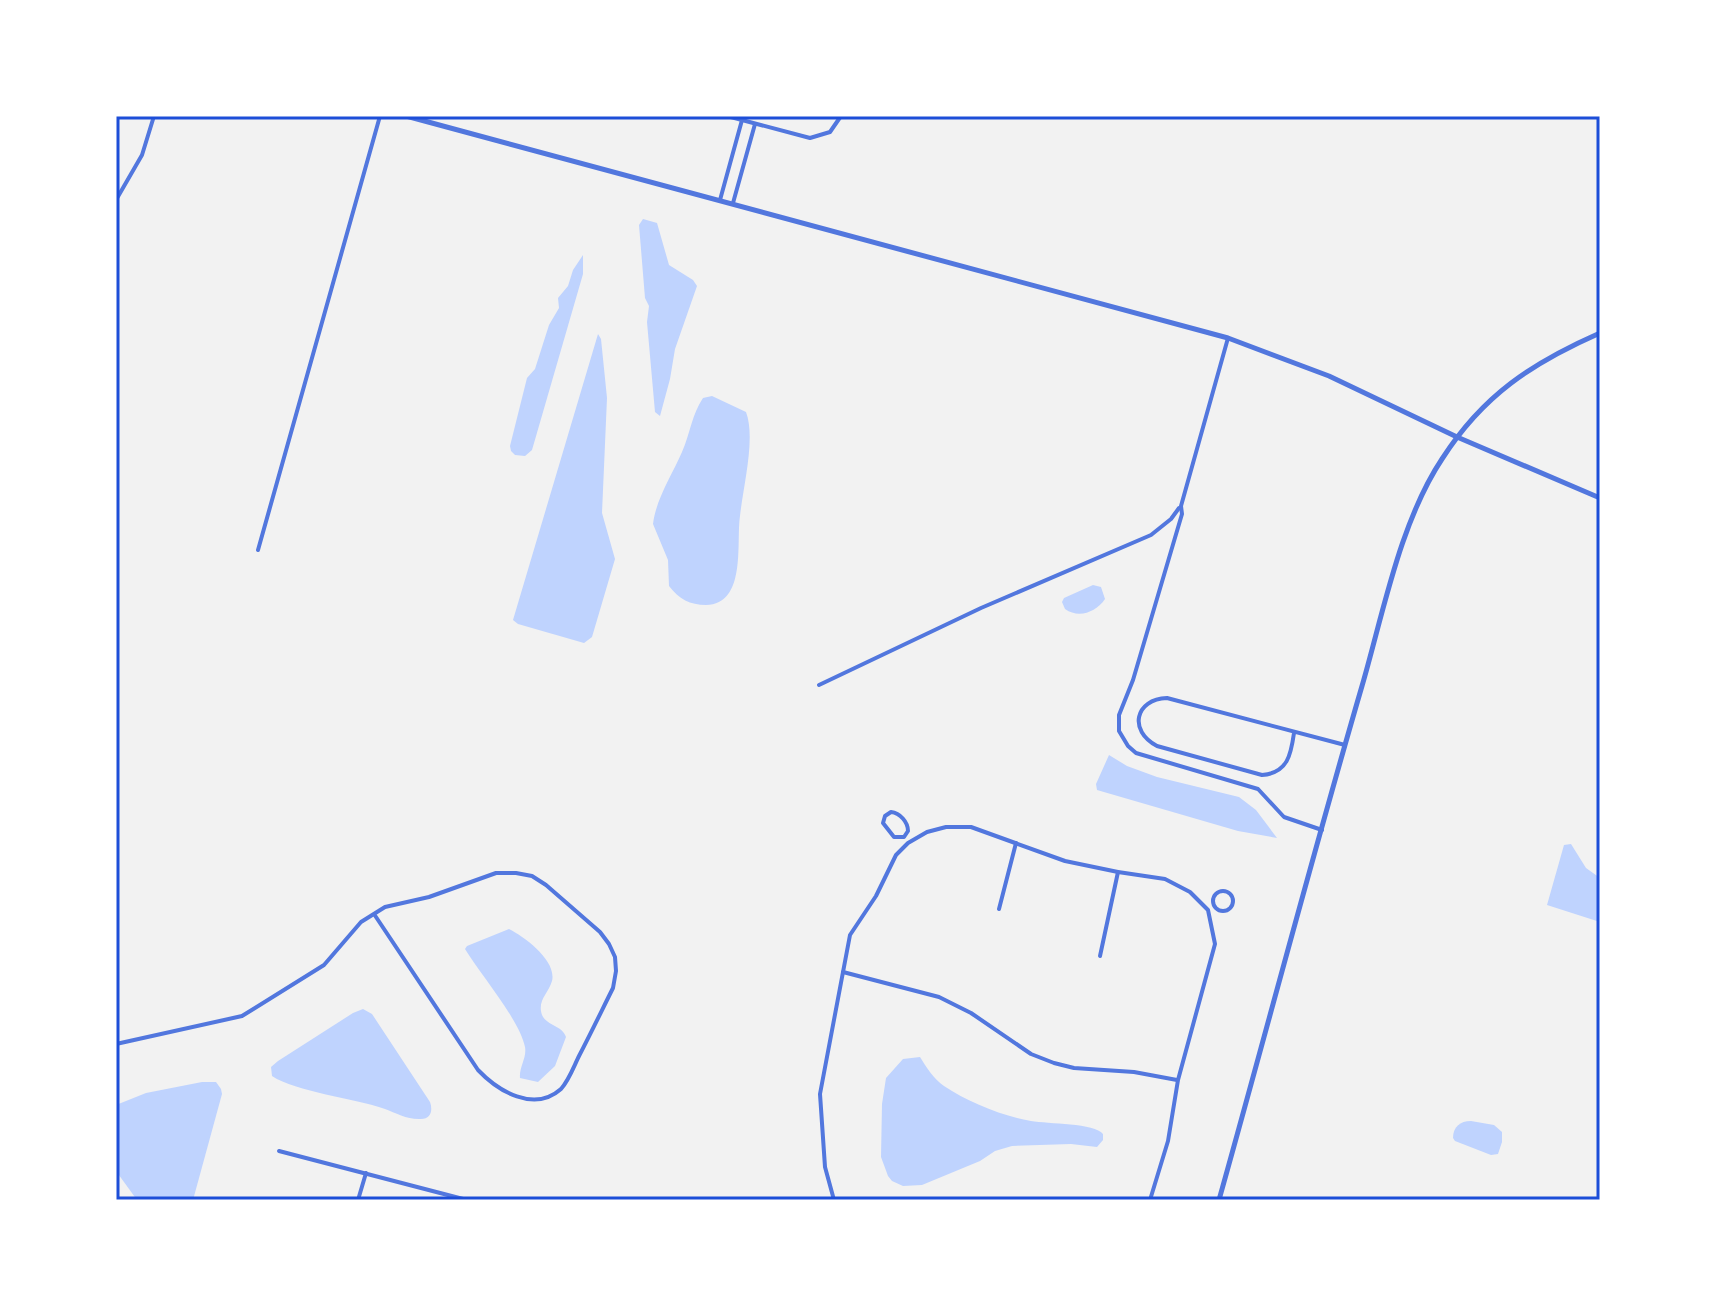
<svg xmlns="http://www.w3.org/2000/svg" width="1716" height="1316" viewBox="0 0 1716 1316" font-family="'Source Serif 4',serif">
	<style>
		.water { fill: #bfd3fe }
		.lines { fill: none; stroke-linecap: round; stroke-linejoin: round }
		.minor { stroke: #5277de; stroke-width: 4 }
		.tertiary { stroke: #5277de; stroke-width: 5 }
		.neatline { fill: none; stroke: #1d4ed8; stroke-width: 3 }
	</style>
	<rect width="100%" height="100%" fill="#f2f2f2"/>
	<g class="water">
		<path d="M643,219L657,223L669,265L693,280L697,286L675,349L670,379L660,416L655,412L647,322L649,306L645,298L639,225Z"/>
		<path d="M583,255V274L532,450L525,456L515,455L511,451L510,446L527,378L535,369L549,325L559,308L558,298L568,286L573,270Z"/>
		<path d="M598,334L601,339L607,398L602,513L615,559L592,637L584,643L518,624L513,620Z"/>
		<path d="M712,396L746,412C756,438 743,487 740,516C736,543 747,604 706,605C690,605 679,599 669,586L668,560L653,524C656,499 672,475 682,452C690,434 692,414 703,398Z"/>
		<path d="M1093,585L1101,587L1105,599C1096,612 1079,619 1065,609L1062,602L1064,598Z"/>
		<path d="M1109,755L1127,766L1157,777L1239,797L1256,810L1277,838L1238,831L1097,790L1096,784Z"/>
		<path d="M1571,844L1586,868L1600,878V922L1547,905L1564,845Z"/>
		<path d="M509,929C525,937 557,961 552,981C549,992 539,999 541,1011C543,1026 562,1024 566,1037L555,1066L538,1082L520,1078C519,1067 527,1058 525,1047C520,1021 481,975 465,949L467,946Z"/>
		<path d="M363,1009L372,1014L430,1102C433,1110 431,1119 421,1119C408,1120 396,1113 385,1109C354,1098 296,1092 272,1076L271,1067L278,1061L353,1013Z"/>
		<path d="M920,1057C926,1067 934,1079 944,1086C968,1102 1002,1116 1031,1121C1048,1124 1095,1123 1103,1134V1140L1097,1147L1071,1144L1012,1146L995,1151L980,1161L922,1185L903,1186L892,1181L888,1176L881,1157L882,1104L886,1078L903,1059Z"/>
		<path d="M202,1082H216L221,1089L222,1094L193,1200H137L116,1171V1105L146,1093Z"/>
		<path d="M1471,1121L1494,1125L1502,1132V1142L1498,1154L1491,1155L1455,1141L1453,1138C1453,1127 1460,1121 1471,1121Z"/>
	</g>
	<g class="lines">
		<g class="minor">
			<path d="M727,116L810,138L830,132L841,116"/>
			<path d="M116,200L142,155L154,116"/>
			<path d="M720,200L742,120"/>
			<path d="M733,203L755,124"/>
			<path d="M1228,338L1181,506L1182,514L1133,680L1119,715V731L1128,746L1136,753L1258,789L1284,817L1322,830"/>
			<path d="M258,550L380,116"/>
			<path d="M819,685L981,608L1151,535L1171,519L1179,508"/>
			<path d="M1294,733C1291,754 1288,773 1262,775L1157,746C1128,731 1135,699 1167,698L1345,745"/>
			<path d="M891,812C900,813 908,822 908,831L904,837H894L883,823L885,816Z"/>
			<circle cx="1223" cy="901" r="10"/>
			<path d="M999,909L1016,843"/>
			<path d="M1100,956L1118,872"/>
			<path d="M843,972L939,997L971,1013L1031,1054L1054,1063L1074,1068L1134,1072L1177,1080"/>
			<path d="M116,1044L242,1016L324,965L361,922L385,907L429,897L496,873H516L532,876L546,885L600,932L609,944L615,957L616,971L613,988C602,1010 591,1033 579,1056C574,1066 569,1080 561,1089C534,1113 498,1091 478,1070L374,914"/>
			<path d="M279,1151L467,1200"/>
			<path d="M358,1200L366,1173"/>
			<path d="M834,1200L825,1167L820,1094L850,935L876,896L896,855L908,843L927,832L946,827H971L1065,861L1118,872L1165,879L1190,892L1208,910L1215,944L1178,1080L1168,1141L1150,1200"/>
		</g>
		<g class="tertiary">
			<path d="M406,116L1228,338L1329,376L1457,437L1600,498"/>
			<path d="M1219,1200C1267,1029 1312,857 1362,686C1383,614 1400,522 1442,459C1483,395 1532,363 1600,333"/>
		</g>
	</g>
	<rect width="1716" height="1316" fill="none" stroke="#ffffff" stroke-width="236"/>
	<rect x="118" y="118" width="1480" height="1080" class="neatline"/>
</svg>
